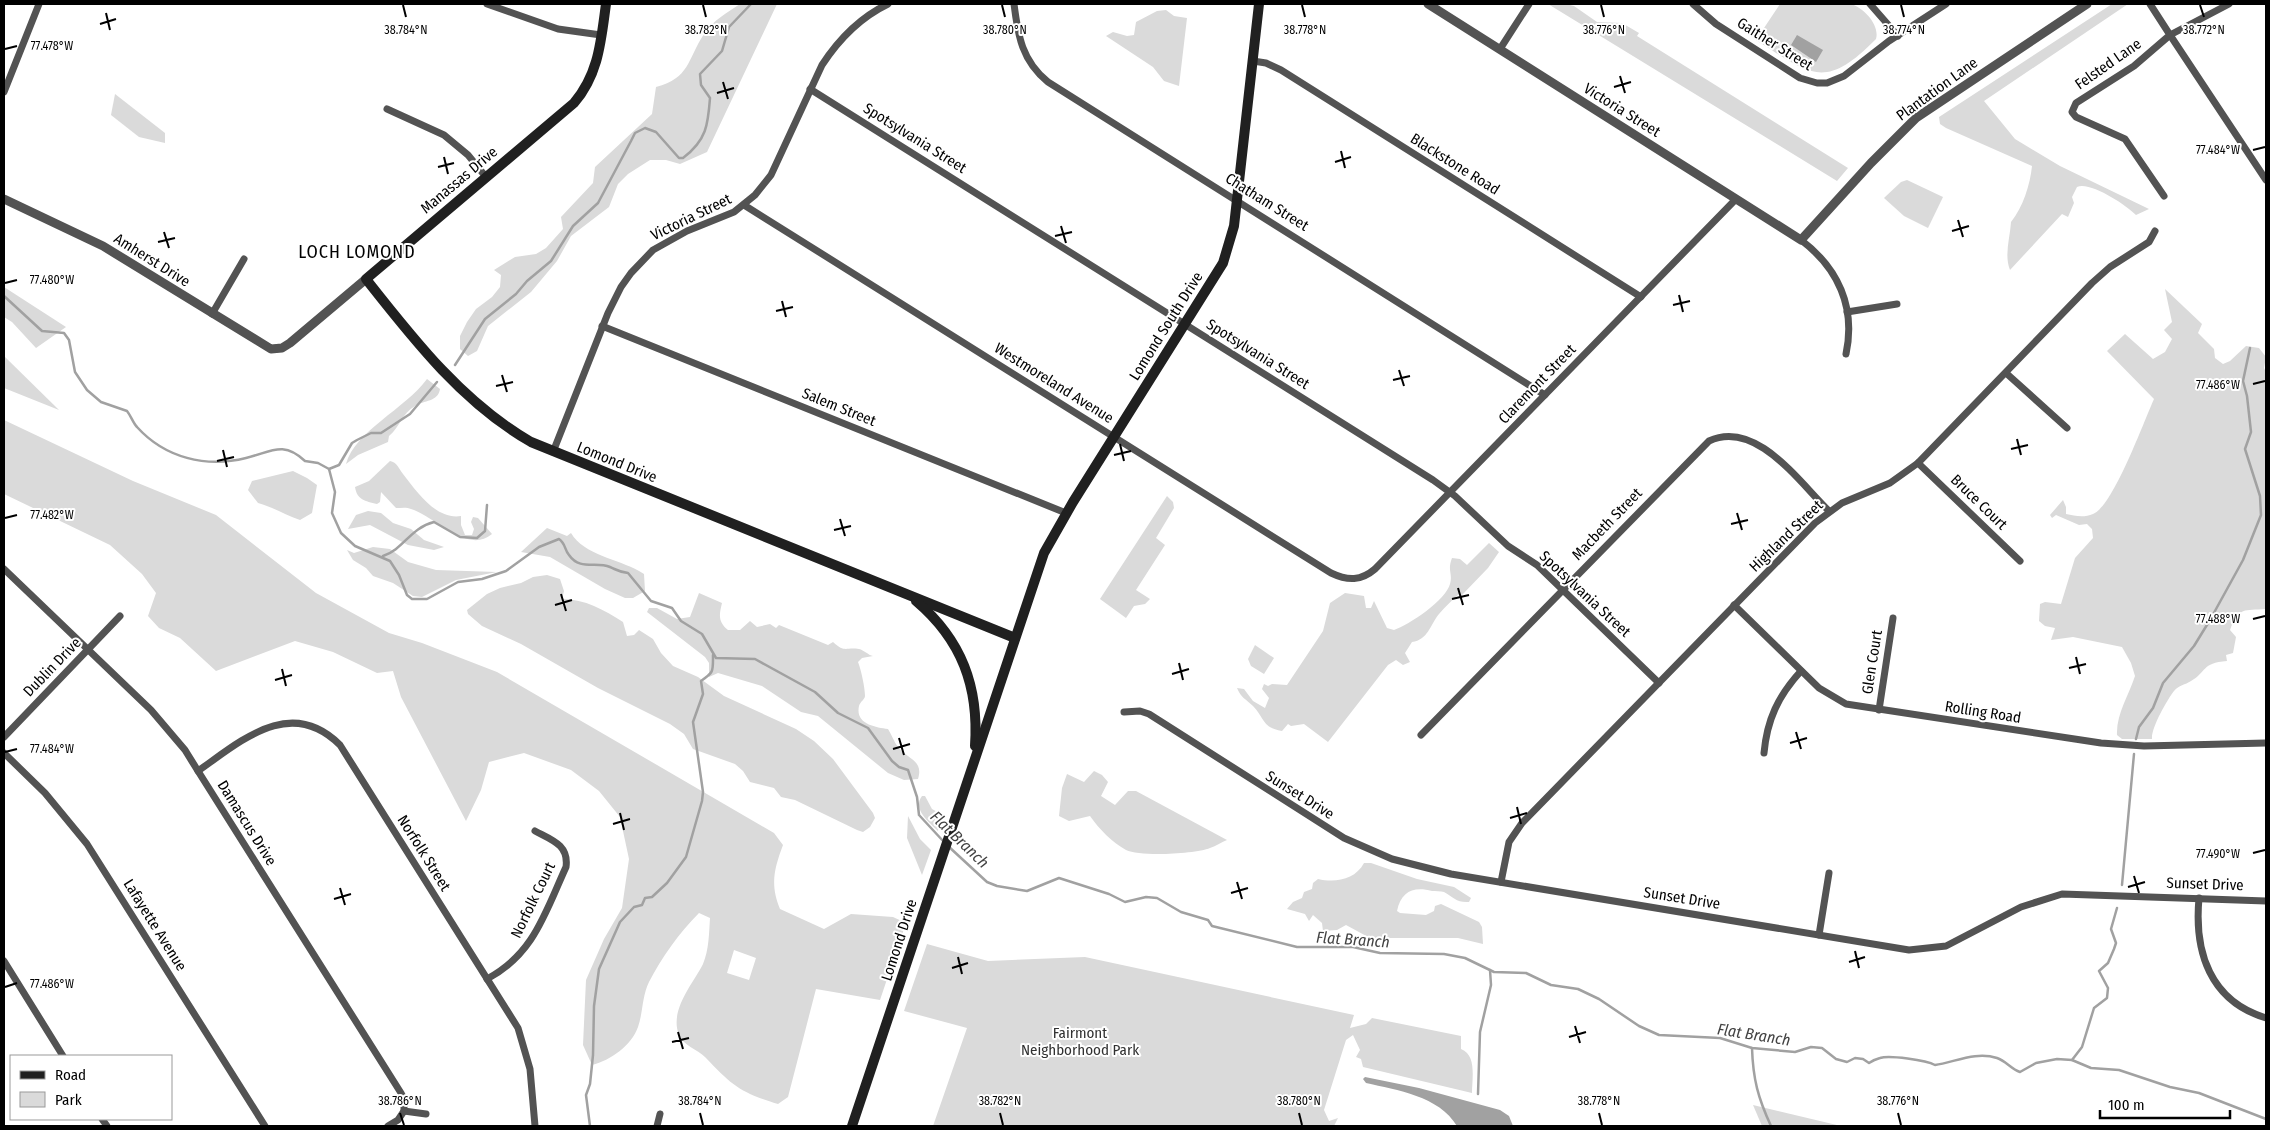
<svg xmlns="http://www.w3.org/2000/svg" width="2270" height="1130" viewBox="0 0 2270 1130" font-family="'Fira Sans Condensed',sans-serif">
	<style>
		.green { fill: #dadada; fill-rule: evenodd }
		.water { fill: #a1a1a1 }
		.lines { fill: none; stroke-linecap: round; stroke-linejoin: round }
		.stream { stroke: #a1a1a1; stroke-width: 2.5 }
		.minor { stroke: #535353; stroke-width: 7 }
		.tertiary { stroke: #535353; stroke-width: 9 }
		.secondary { stroke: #202020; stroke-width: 10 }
		.ticks { fill: none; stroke: #000; stroke-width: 2 }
		.labels { text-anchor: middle; stroke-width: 4; stroke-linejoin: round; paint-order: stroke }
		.street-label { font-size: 15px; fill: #000; stroke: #fff }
		.park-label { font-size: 15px; fill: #313131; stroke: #fff }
		.water-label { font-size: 16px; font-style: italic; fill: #424242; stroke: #fff }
		.quarter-label { font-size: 18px; letter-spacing: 1px; fill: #000; stroke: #fff }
		.ticks-label { font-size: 12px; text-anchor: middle; fill: #000; stroke: #fff; stroke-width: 4; stroke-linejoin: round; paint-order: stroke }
	</style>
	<rect width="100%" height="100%" fill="#fff"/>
	<g class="green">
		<path d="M740,4H777L707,152L680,164L666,160H650L628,174L618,184L609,207L571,236L557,261L531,292L488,326L477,351L468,356L460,349V336L467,322L476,309L492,297L500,287L501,275L494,270L515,257L536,254L546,248L563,229L561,217L593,183L595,167L652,114L656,87C690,78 687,60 704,34C713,20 727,13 740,4Z"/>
		<path d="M1548,4H1566L1574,6L1597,22L1622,23L1639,33L1637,36L1848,168L1837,181Z"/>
		<path d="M1780,4C1794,4 1840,1 1851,4C1864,8 1880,25 1876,39C1824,92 1810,74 1756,40Z"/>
		<path d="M2112,4H2128L1984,101L2015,139L2060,166L2149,209L2136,215C2126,205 2090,181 2077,187L2072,197L2074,203L2068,217L2062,214L2010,270C2004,255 2010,238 2011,222C2023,207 2030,185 2032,166L1946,128L1940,124L1939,117Z"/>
		<path d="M1166,10L1174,16L1187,18L1179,86L1164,81L1153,67L1106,36L1113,32L1127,36L1134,35L1136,22L1157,11Z"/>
		<path d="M115,94L165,133V143L139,137L111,115Z"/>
		<path d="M1907,180L1943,197L1928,228L1904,216L1884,198L1901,182Z"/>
		<path d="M4,287L66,327L36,348L12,322L4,317Z"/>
		<path d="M2165,289L2202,324L2198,333L2214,349L2215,358L2223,364L2230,361L2246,346L2259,348L2266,357L2264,368L2266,372V609C2244,611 2239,606 2230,630L2236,637L2233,653L2226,655L2227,661C2201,663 2207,672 2191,681C2185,685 2179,685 2174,691C2167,700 2151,728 2152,739H2122L2117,735C2116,714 2129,695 2135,676L2131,663L2122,647L2073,637L2051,640L2055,628L2045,626L2039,621L2040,604L2045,602L2061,604L2075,558L2093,538L2092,529L2087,524L2079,525L2056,515L2052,518L2050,515L2063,500L2066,507V514C2075,516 2084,518 2093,514C2113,507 2144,421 2154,399L2107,351L2125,334L2153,359L2165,352L2172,339L2164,330L2172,322Z"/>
		<path d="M4,356L59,410L4,388Z"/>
		<path d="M427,379L440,389C438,402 424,400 415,406C402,413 400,427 389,436L388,442L358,455L346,464C355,431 405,409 427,379Z"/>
		<path d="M4,420L133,481L216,515L316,593L389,633L422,643L497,672L774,833L783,845C774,869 770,885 780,909L824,929L851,914L893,917L906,923L880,1000L816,989L788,1097L778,1104C739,1092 733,1086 705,1057C697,1049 684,1046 679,1035C669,1010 693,984 703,964C709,950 709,933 710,918L699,913C679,933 662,957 649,982C642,996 643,1013 638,1027C631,1046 611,1060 592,1065L583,1045L586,980L604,939L622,908L629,859L620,817L599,791L571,770L524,753L489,762L481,790L466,821L401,697L393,671L377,673L333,652L295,641L216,671L180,638L159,628L148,616L156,593L142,574L110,545L4,494ZM734,950L756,958L749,980L727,973Z"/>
		<path d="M390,461C397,462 399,469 403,474C417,492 436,520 461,516V525L465,535H472L474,529L471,522L473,517L478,518L492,534C467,555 435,516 411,509C407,507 401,508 396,508L381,492L380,502L377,504C365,501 357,500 355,487L369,481Z"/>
		<path d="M293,471L307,478L317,485L312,513L300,520C285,515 273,507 258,503L248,490L252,481Z"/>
		<path d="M1167,496L1173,502L1174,508L1156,538L1165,545L1136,590L1150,599L1145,604L1134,606L1126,618L1100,599Z"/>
		<path d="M368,511L381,513L393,523L411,529L424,540L444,547L434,550L408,545L370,525L348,529L356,515Z"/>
		<path d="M547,528L567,536L571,533C584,555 618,559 639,571L644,574L645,591L633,598H625L605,589L550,557L521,552Z"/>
		<path d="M1489,543L1499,552L1488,568L1462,595L1459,594C1452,600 1445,607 1439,614C1430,625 1428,640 1412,642L1405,653L1410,662L1403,665L1396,660L1388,665L1328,742L1304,724L1291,726L1288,724L1282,731C1262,728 1264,717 1253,706C1246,699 1241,698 1237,688L1244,689L1253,701L1265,708L1269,698L1262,689L1264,684L1268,686L1272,684L1287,685L1323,631L1330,603L1345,593L1364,596L1366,608H1371L1374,601L1387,628L1394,630C1409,625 1446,600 1450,584C1453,573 1447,571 1452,558L1460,559L1467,565Z"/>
		<path d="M373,547L390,549L408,562L436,570L497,572L456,580L422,597L413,596L393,583L373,576L366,568L353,560L347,550L354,553Z"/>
		<path d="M547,575L560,579L564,591L562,599C585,599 604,610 623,622L627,636L634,635L639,630L653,639L661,653L673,666L698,677L724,696L796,729L814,741L833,759L873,813L875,818L870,827L863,832L857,830L795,800L781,797L774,788L750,782L743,771L735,764L693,749L684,734L670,724L598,688L521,644L482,626L468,614L467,610L487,594L500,588L521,583L533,577Z"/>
		<path d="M699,593L722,603C719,615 718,622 728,630H740L750,621L757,627L770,624L776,628L779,625L828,645L833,642C845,653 845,647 859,649C864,650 868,655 873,656L862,658L858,662C861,669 865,688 865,696C865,699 860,702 859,706C855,724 875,727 888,729C892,735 894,742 898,747C907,759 924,760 918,779L904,780L888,773L818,716L801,712L762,686L718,673L709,677V663L705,657L647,612L649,608H657L677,619L690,617Z"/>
		<path d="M1255,645L1274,658L1264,674L1251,666L1248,659Z"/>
		<path d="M1094,771L1102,775L1108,782L1101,796L1115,805L1128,791H1136L1227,840C1222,842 1216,846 1210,848C1195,854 1140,857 1126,850C1112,842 1099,829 1090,816L1069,821L1059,816L1062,788L1067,774L1084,782Z"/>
		<path d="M922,796H925L932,809L941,814L938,831C929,822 912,809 922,796Z"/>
		<path d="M908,816L920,839L931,850L922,875L907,838Z"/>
		<path d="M1364,863H1371L1417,879L1454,887L1471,898L1469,902C1457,903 1453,897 1444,892C1441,891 1435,891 1432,891C1414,886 1401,891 1397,911L1400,913L1426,915L1434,911L1435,906L1441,904L1479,922L1482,927L1483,944L1458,938H1370L1346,925L1337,930L1323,931L1322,923L1313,915L1309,921L1305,914L1287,909L1293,902L1302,898L1304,892L1312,889L1313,883L1318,879C1335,883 1355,880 1364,863Z"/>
		<path d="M927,944L988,961L1085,957L1354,1015L1350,1028L1366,1024L1372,1018L1461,1036V1049C1477,1055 1472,1079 1472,1093L1363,1067L1361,1059L1356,1057L1360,1050L1353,1035L1346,1040L1324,1110L1329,1121L1338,1118L1334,1126H933L967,1028L904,1011Z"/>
		<path d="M1753,1105L1841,1126H1762Z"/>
	</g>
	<g class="water">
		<path d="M1797,35L1823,50L1816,62L1791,45Z"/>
		<path d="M1365,1077L1419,1088L1500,1110L1509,1116L1513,1126H1457C1439,1096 1397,1090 1366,1083L1363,1079Z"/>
	</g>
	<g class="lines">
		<g class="stream">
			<path d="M4,296L42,331L64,333L69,340L75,372L87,390L101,402L127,411C131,416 133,423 137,427C165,458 206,468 246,458C271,452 283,440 305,461L318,463L329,469L335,492L332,513L341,533L355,546L390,561L399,575L407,595L412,599H427L458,582L482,579L506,571L539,547L559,539C566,544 564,549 569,555C580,571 596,561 610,567C617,570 619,572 628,573L651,601L672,608L681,621L702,634L716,658L755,659L815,692L838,713L868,728L892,761L899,767L908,770L917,797L919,815L944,842"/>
			<path d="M455,365L485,319L516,294L527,281L551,261L573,226L598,203L631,141L635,133L645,128L656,132L679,158H683C707,140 708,124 710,98L701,85L700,74L722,51L729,27L751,4"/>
			<path d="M329,469L339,465L352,443L357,440L371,433H381L410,414L437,382"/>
			<path d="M383,556C404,549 410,528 434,522L460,537L477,538L485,531L487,505"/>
			<path d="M2136,739L2139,727L2153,708L2163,683L2194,646L2210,620L2243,560L2261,515L2260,496L2245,449L2251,432L2247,396L2243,381L2250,348"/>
			<path d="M948,846L987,882L997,886L1027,891L1059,878L1109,894L1125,902L1146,897L1157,898L1181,912L1208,920L1212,926L1297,947H1353L1380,953L1444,954L1465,958L1494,972L1526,973L1551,985L1578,989L1599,999L1639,1026L1659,1035L1720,1038L1752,1048L1795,1052L1811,1047L1822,1048L1836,1059L1847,1062L1855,1058L1863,1059L1869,1063C1872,1061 1876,1059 1880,1058C1889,1055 1926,1060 1935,1065C1955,1062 1976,1051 1997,1058C2006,1061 2011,1069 2020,1072L2036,1063L2057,1059L2072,1060L2091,1068L2119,1070L2170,1087L2199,1093L2266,1119"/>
			<path d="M2122,885L2134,754"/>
			<path d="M1752,1048C1753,1079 1758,1098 1771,1126"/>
			<path d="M2072,1060L2082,1047L2094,1008L2107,998L2108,988L2099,971L2108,963L2114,949L2116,943L2111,929L2117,908"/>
			<path d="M1478,1094L1480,1032L1491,985L1490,970"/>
			<path d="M590,1126L586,1095L590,1084L593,1055L594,1006L599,969L620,922L634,907L642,905L645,898L652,897L667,883L686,857L702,801L703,792L693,722L703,694L701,681C714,672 713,672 713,655"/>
		</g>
		<g class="minor">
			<path d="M487,4L558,29L601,35"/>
			<path d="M1014,4C1018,36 1022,61 1048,82L1545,395"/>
			<path d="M1693,4L1716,24L1800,78L1817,83H1827L1844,76L1889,41L1946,4"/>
			<path d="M1870,4L1898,36"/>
			<path d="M2150,4L2170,35L2134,66L2076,103L2072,112L2076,117L2125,139L2164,196"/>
			<path d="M2229,4L2170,35L2266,180"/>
			<path d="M1500,49L1529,4"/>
			<path d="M1253,61L1266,63L1281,70L1641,297"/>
			<path d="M810,89L1433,480L1455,496L1508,546L1537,565L1659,683"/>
			<path d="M4,92L39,4"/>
			<path d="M387,109L444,135L468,155L486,177"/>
			<path d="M744,205L1331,573C1348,581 1361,581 1375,569L1736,199"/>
			<path d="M1801,240C1838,268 1856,307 1846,354"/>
			<path d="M1847,312L1897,304"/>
			<path d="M212,314L244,259"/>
			<path d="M602,326L1066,513"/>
			<path d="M2006,373L2067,428"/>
			<path d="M553,452L608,313L621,287L631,273L653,250L687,231L734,212L755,195L771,175L822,65C839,39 859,18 888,4"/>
			<path d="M1918,463L2020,561"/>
			<path d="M4,569L151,710L185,750L198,771L401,1093L404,1099V1111L426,1114"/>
			<path d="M1734,605L1819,688L1846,704L2101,743L2144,746L2266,743"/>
			<path d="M1879,710L1893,618"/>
			<path d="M1124,712L1140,711L1149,714L1344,838L1392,859L1451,874L1909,950L1946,946L2021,907L2062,894L2266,901"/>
			<path d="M1421,735L1709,441C1756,419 1799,482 1829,511"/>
			<path d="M4,737L120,616"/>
			<path d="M4,753L45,793L87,844L265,1126"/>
			<path d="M1764,753C1767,720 1778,696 1801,671"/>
			<path d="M198,771C242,740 291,696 340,745L518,1028L530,1069L535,1126"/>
			<path d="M1501,882L1509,842L1522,823L1815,523L1842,503L1890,483L1918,463L2092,283L2110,267L2149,242L2155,231"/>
			<path d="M2199,898C2194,952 2210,1001 2266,1018"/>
			<path d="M1819,935L1829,873"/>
			<path d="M4,961L63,1056"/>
			<path d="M487,979C534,954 545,913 566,867C569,845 552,840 535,831"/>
			<path d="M102,1119L107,1126"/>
			<path d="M388,1126L398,1120L404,1111"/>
			<path d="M657,1126L660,1114"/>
		</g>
		<g class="tertiary">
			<path d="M1428,4L1801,240L1871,163L1916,118L2087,4"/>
			<path d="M4,199L103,246L271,349L282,348L290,343L366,279"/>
		</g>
		<g class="secondary">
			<path d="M606,4C601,40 599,74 574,103L366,279C414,340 463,403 531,442L1015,638"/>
			<path d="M916,601C962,640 979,687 975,746"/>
			<path d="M852,1126L1044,553L1073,502L1223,263L1234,226L1259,4"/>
		</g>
	</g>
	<path class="ticks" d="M403,5L406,17M703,5L706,17M1002,5L1005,17M1302,5L1305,17M1601,5L1604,17M1901,5L1904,17M2200,5L2204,17M106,13L110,30M100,24L116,19M5,49L17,46M1620,76L1625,93M723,82L728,99M1614,87L1631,82M717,93L734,88M2253,150L2265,147M1341,151L1345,168M444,157L448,174M1335,162L1351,157M438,167L454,163M1958,220L1963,237M1061,226L1066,243M1952,231L1969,226M164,232L169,248M1055,236L1072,232M158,242L175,238M5,283L17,280M1679,295L1683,312M782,301L786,317M1673,305L1690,301M776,311L793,307M1399,370L1404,386M502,375L507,392M1393,380L1410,376M2253,384L2265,381M496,386L513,382M2017,439L2021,455M1120,444L1124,461M2011,449L2028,445M223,450L227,467M1114,455L1131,451M217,461L234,457M1737,513L1742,530M5,518L17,515M840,519L845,536M1731,524L1748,520M834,530L851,526M1458,588L1463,605M561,594L566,611M1452,599L1469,595M555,605L572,600M2253,619L2265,616M2076,657L2080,674M1179,663L1183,680M2069,668L2086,664M282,669L286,686M1172,674L1189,669M275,680L292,675M1796,732L1801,749M899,738L904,755M1790,743L1807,738M893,749L910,744M5,752L17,749M1517,807L1521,824M620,813L624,830M1510,818L1527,813M613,824L630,819M2253,853L2265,850M2134,876L2139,893M1237,882L1242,899M2128,887L2145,882M340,888L345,905M1231,893L1248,888M334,899L351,894M1855,951L1859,968M958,957L962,974M1849,962L1865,957M952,968L968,963M5,987L17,983M1575,1026L1580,1043M678,1032L683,1049M1569,1037L1586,1032M672,1042L689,1038M400,1113L404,1125M700,1113L703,1125M1000,1113L1003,1125M1299,1113L1302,1125M1599,1113L1602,1125M1898,1113L1901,1125"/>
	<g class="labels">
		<g class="street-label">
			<text transform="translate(1775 44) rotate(32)" y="5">Gaither Street</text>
			<text transform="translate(2108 64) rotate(-35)" y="5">Felsted Lane</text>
			<text transform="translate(1937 89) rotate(-36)" y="5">Plantation Lane</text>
			<text transform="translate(1622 110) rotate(32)" y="5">Victoria Street</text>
			<text transform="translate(915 138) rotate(32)" y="5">Spotsylvania Street</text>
			<text transform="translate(1455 164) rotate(32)" y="5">Blackstone Road</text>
			<text transform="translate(459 180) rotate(-40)" y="5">Manassas Drive</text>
			<text transform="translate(1267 202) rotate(32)" y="5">Chatham Street</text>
			<text transform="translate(691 217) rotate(-26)" y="5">Victoria Street</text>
			<text transform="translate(152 260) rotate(32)" y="5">Amherst Drive</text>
			<text transform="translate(1166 326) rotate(-58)" y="5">Lomond South Drive</text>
			<text transform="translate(1258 354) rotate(32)" y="5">Spotsylvania Street</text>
			<text transform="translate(1054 383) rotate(32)" y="5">Westmoreland Avenue</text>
			<text transform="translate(1537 384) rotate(-46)" y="5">Claremont Street</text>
			<text transform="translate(839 407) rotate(22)" y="5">Salem Street</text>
			<text transform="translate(617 462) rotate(22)" y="5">Lomond Drive</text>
			<text transform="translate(1979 502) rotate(44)" y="5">Bruce Court</text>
			<text transform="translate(1607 524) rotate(-46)" y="5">Macbeth Street</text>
			<text transform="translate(1786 536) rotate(-44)" y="5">Highland Street</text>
			<text transform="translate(1585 594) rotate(43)" y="5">Spotsylvania Street</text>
			<text transform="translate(1872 662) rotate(-81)" y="5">Glen Court</text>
			<text transform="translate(52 667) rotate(-46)" y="5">Dublin Drive</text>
			<text transform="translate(1983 712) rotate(9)" y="5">Rolling Road</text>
			<text transform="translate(1300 795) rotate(32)" y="5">Sunset Drive</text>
			<text transform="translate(247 823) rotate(58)" y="5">Damascus Drive</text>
			<text transform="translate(424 853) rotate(58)" y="5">Norfolk Street</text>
			<text transform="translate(2205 884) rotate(2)" y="5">Sunset Drive</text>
			<text transform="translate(1682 898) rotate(9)" y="5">Sunset Drive</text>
			<text transform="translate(533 900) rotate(-64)" y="5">Norfolk Court</text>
			<text transform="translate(155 925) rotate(58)" y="5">Lafayette Avenue</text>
			<text transform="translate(899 940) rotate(-72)" y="5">Lomond Drive</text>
		</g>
		<g class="park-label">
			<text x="1080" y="1038">Fairmont<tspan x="1080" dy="17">Neighborhood Park</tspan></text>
		</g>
		<g class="water-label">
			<text transform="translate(960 839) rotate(44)" y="6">Flat Branch</text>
			<text transform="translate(1353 939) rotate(4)" y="6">Flat Branch</text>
			<text transform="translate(1754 1034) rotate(9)" y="6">Flat Branch</text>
		</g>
		<g class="quarter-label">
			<text x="357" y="258">LOCH LOMOND</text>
		</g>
	</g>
	<g class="ticks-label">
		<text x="706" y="34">38.782°N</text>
		<text x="406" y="34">38.784°N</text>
		<text x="1005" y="34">38.780°N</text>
		<text x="1305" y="34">38.778°N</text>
		<text x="1604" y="34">38.776°N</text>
		<text x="1904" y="34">38.774°N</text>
		<text x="2204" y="34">38.772°N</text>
		<text x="52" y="50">77.478°W</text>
		<text x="2218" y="154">77.484°W</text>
		<text x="52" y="284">77.480°W</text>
		<text x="2218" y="389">77.486°W</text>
		<text x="52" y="519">77.482°W</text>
		<text x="2218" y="623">77.488°W</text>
		<text x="52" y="753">77.484°W</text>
		<text x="2218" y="858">77.490°W</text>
		<text x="52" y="988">77.486°W</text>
		<text x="400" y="1105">38.786°N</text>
		<text x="700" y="1105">38.784°N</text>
		<text x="1000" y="1105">38.782°N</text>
		<text x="1299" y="1105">38.780°N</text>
		<text x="1599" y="1105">38.778°N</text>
		<text x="1898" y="1105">38.776°N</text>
	</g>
	<rect width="2270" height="1130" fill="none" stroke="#000000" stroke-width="10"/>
	<rect x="10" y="1055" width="162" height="65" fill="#ffffff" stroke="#999999"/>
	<rect x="20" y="1071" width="25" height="8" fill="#202020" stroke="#999999"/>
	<text x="55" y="1080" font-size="15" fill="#000000">Road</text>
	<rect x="20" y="1092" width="25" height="15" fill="#dadada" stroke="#999999"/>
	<text x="55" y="1105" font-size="15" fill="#000000">Park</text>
	<path d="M2100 1110v8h130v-8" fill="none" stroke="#000000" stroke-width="2.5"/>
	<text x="2108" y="1110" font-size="15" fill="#000000" stroke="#ffffff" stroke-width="4" paint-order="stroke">100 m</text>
</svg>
